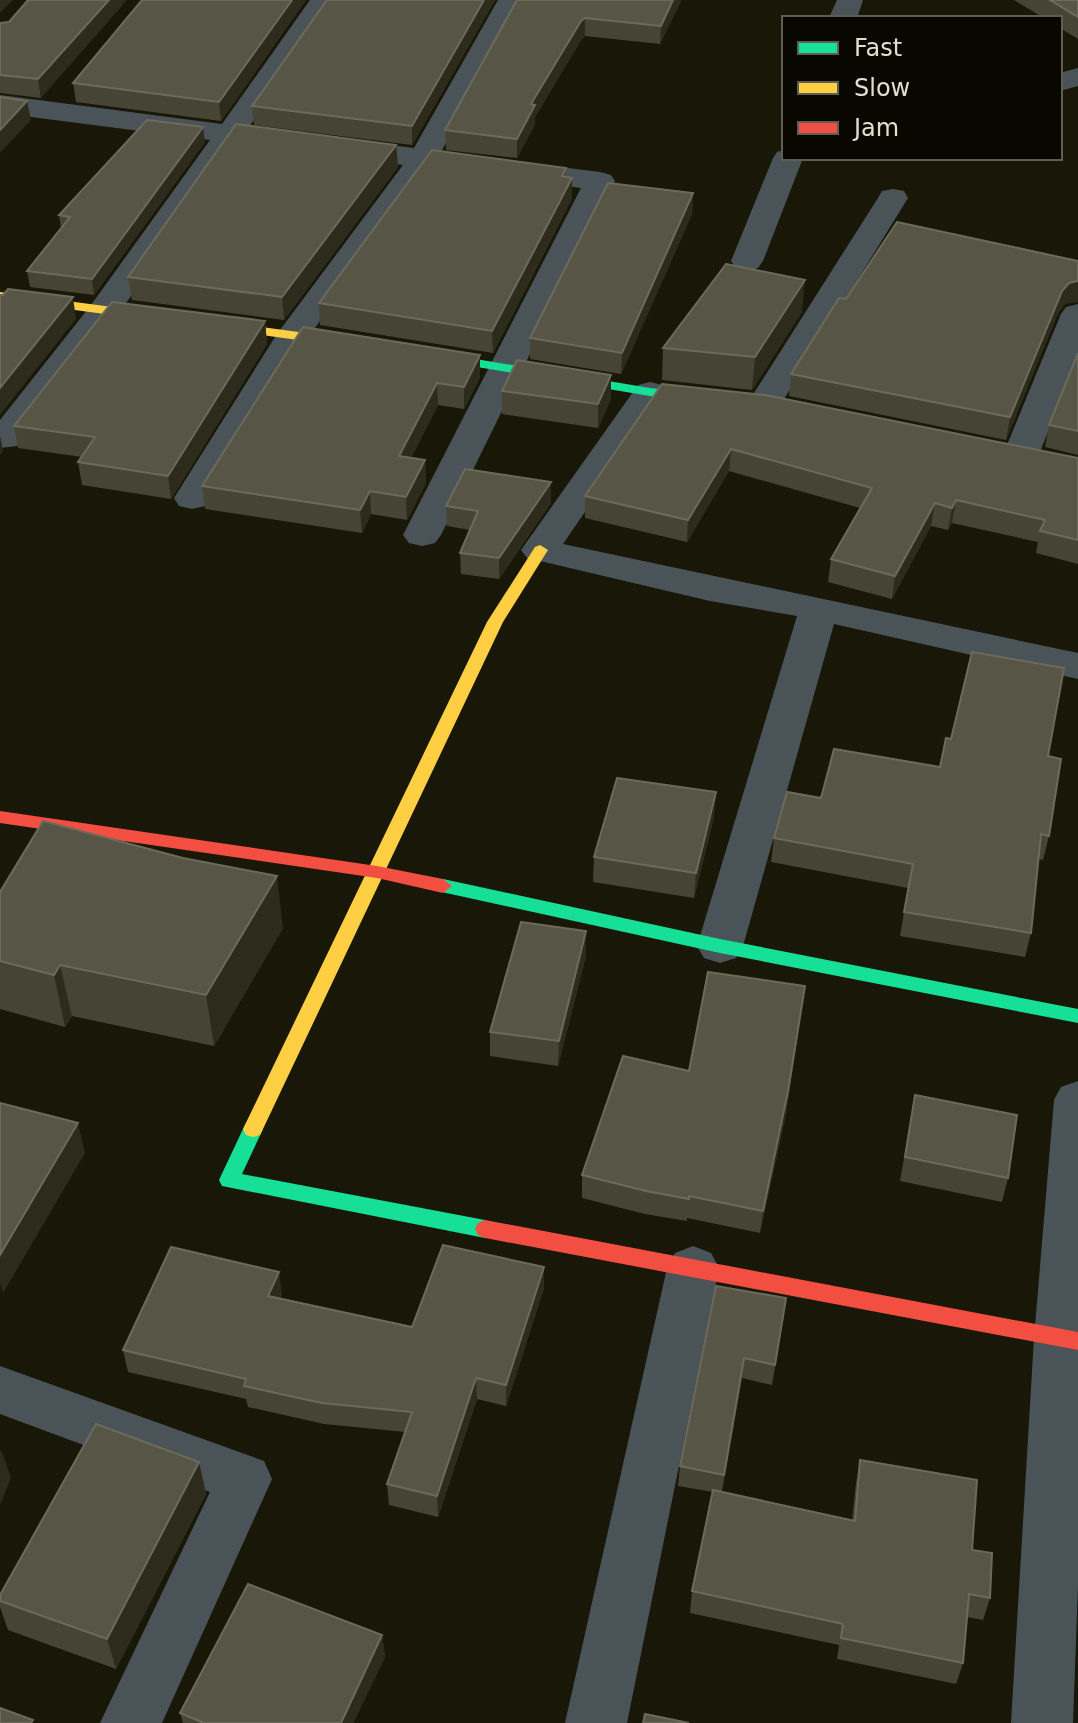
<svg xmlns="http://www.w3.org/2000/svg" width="1078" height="1723" viewBox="0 0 1078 1723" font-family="'DejaVu Sans',sans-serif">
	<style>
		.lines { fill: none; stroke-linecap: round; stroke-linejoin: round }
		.street { fill: #4a5458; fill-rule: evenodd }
		.fast { fill: #16e098; fill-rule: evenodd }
		.slow { fill: #ffcf43; fill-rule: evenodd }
		.jam { fill: #f24e42; fill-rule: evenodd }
		.wall { fill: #464535 }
		.shaded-wall { fill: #2d2c1c }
		.building { fill: #565546; stroke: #6c6b5b; stroke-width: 2 }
	</style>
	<rect width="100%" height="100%" fill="#191808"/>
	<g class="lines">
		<g class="street">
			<path d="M310,0H337L249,127L414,148L498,0H518L521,5L441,152L600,172L611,175L615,181L441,535L435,543L422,546L409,543L403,535L581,188L431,168L309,336L205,506L192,509L179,506L174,498L277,334L403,165L237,143L115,319L17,446L0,448V420L91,305L210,140L0,113V95L222,124Z"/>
			<path d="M837,0H863L857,18H829Z"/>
			<path d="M1078,68V86L1060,91V73Z"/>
			<path d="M784,150V158H803L763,261L758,268L747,271L736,268L731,261L773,158L777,152Z"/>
			<path d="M893,189L904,191L908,198L781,404L776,411L764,414L752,411L747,404L878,198L882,191Z"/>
			<path d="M1078,304V356L1038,457L1033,465L1020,468L1007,465L1002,457L1061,314L1066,307Z"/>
			<path d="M650,382L662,385L667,392L563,544L1078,653V679L834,624L743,946L736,958L720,963L704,958L697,946L797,616L710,601L540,561L527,558L521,550L638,385Z"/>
			<path d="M1078,1081V1585L1073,1723H1011L1034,1338L1054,1100L1061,1087Z"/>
			<path d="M693,1246L711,1253L719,1268L627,1723H565L667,1268L675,1253Z"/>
			<path d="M0,1366L264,1461L272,1479L162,1723H100L210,1492L0,1414Z"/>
		</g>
		<g class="fast">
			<path d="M422,350L650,388L714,395L721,399L714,403L650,396L417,357V351Z"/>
			<path d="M443,879L720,939L1078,1009V1023L720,953L437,891L434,886L437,881Z"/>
			<path d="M253,1121L260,1123L263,1129L242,1174L485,1220L492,1223L495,1229L492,1235L485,1238L222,1186L219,1180L243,1129L246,1123Z"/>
		</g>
		<g class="slow">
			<path d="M0,292L358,340L365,344L358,348L0,300Z"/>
			<path d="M540,545L548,550L503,622L263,1129L260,1135L253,1137L246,1135L243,1129L487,622L535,547Z"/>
		</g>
		<g class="jam">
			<path d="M0,811L377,866L443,879L452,886L443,893L377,878L0,823Z"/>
			<path d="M485,1220L1078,1332V1350L485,1238L478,1235L475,1229L478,1223Z"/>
		</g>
	</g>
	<g class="wall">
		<path d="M28,0L41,98L0,93V23L9,22Z"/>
		<path d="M306,0L221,121L76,102L73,83Z"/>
		<path d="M327,0H495L412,145L254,125L252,106Z"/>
		<path d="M517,0L681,1L660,44L585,36L581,40L535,117V124L517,158L446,150L445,130Z"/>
		<path d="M1014,0H1078V39L1060,28V18H1044Z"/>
		<path d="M205,142L94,295L30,287L27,271L61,228L59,215Z"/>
		<path d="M396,145L398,167L284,320L132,300L128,277Z"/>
		<path d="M566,168V177L572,199L493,353L320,325L319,303Z"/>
		<path d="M693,193L692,214L621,374L530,359V338Z"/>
		<path d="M846,299L1065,304L1058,313L1006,440L789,396L791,374Z"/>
		<path d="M802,312L752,390L662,380L663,348Z"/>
		<path d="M265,321L267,344L171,499L82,485L78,462L82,457L18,448L14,426Z"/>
		<path d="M303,327L480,377L464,409L438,405L411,458L425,460L426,483L407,520L371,514L362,533L205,509L202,486Z"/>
		<path d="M1078,353V455L1045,447L1049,425Z"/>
		<path d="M662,384L1078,458V564L1036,553L1038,542L952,523L948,530L931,526L892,599L828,582L831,559L860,508L729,471L687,542L585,518V496Z"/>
		<path d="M502,391L611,399L598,428L502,414Z"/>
		<path d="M551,503L499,579L461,574L460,553L470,530L447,526L446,506Z"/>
		<path d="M1048,756L1049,836L1043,860L1038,859L1031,933L1025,957L900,936L908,888L771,862L774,838L821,798L940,767Z"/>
		<path d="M714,817L694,898L593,882L594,857Z"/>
		<path d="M0,892L283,928L214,1046L72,1016L65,1027L0,1009Z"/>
		<path d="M586,956L558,1066L490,1056V1032Z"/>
		<path d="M805,986L786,1114L760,1233L687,1218V1221L645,1214L582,1198V1175L689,1071Z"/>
		<path d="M915,1095L1008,1178L1002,1202L900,1181Z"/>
		<path d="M716,1286L783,1318L772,1385L742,1378L722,1492L852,1520L856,1483L860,1460L972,1550L990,1598L983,1620L967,1617L963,1663L956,1684L837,1659L839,1645L690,1613L692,1591L713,1492L678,1486L680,1466Z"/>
		<path d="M544,1288L506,1406L477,1399L438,1517L389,1505L387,1484L405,1432L324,1424L248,1407L246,1399L128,1372L123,1350L282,1294L280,1299L412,1327Z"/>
		<path d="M199,1462L206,1494L116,1669L8,1630L0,1607V1595Z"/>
		<path d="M382,1635L385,1657L353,1723H183L180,1713Z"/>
	</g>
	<g class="shaded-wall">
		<path d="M0,0H13L0,13Z"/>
		<path d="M109,0H127L41,98L38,79Z"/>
		<path d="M292,0H306L221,121L219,102Z"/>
		<path d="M484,0H495L412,145V126Z"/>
		<path d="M673,0H681V1L660,44L661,26Z"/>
		<path d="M585,18V36L581,40L535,117V124L517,158V139L531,104L581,21Z"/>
		<path d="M27,101L31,120L0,153V130Z"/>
		<path d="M203,127L205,142L94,295L92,279Z"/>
		<path d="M396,145L398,167L284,320L282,297Z"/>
		<path d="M572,178V199L493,353L492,331Z"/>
		<path d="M693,193L692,214L621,374L622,353Z"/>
		<path d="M805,280L802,312L752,390L755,357Z"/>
		<path d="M1078,281V302L1065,304L1058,313L1006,440L1010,417L1062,291L1069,283Z"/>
		<path d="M73,297L76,319L0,415V388Z"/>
		<path d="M265,321L267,344L171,499L168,476Z"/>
		<path d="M480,355V377L464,409V387Z"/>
		<path d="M611,375V399L598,428V404Z"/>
		<path d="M437,383L438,405L400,479L399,456Z"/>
		<path d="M0,435L3,451L0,455Z"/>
		<path d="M731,449L729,471L687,542L688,520Z"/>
		<path d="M425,460L426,483L407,520L406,497Z"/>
		<path d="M551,482V503L499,579V558Z"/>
		<path d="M370,491L371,514L362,533L360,510Z"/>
		<path d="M956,500L952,523L948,530L952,508Z"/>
		<path d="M935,503L931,526L892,599L895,576Z"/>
		<path d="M716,792L714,817L694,898L696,873Z"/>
		<path d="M277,876L283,928L214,1046L206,995Z"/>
		<path d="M586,931V956L558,1066L559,1041Z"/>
		<path d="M60,965L72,1016L65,1027L54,975Z"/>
		<path d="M805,986L786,1114L760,1233L763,1211Z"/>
		<path d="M78,1123L85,1153L3,1293L0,1283V1255Z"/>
		<path d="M544,1267V1288L506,1406V1385Z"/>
		<path d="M279,1272L282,1294L272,1318L268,1296Z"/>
		<path d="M744,1358L742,1378L721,1494L724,1475Z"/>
		<path d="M476,1378L477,1399L438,1517L437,1496Z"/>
		<path d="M1,1449L11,1478L0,1505V1452Z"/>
		<path d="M199,1462L206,1494L116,1669L107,1639Z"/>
		<path d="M382,1635L385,1657L353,1723H341Z"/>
	</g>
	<g class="building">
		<path d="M28,0H109L38,79L0,75V23L9,22Z"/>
		<path d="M142,0H292L219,102L73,83Z"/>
		<path d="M327,0H484L412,126L252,106Z"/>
		<path d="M517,0H673L661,26L585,18L581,21L531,104L535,105L517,139L445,130Z"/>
		<path d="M1050,0H1078V17Z"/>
		<path d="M0,97L27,101L0,130Z"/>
		<path d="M147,120L203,127L92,279L27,271L70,217L59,215Z"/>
		<path d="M236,124L396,145L282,297L128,277Z"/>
		<path d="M432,150L566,168L562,176L572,178L492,331L319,303Z"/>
		<path d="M608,183L693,193L622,353L530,338Z"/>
		<path d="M897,222L1078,261V281L1069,283L1062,291L1010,417L791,374L839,298L846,299Z"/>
		<path d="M726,264L805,280L755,357L663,348Z"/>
		<path d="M8,289L73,297L0,388V295H3Z"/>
		<path d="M112,302L265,321L168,476L78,462L95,437L14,426Z"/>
		<path d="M303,327L480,355L464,387L437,383L399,456L425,460L406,497L370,491L360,510L202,486Z"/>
		<path d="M1078,353V431L1049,425Z"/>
		<path d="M517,360L611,375L598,404L502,391Z"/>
		<path d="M662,384L765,395L1078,458V540L1040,531L1045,520L956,500L952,508L935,503L895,576L831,559L872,488L731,449L688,520L585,496Z"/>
		<path d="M465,469L551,482L499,558L460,553L478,511L446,506Z"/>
		<path d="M972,652L1064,668L1048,756L1061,759L1049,836L1041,834L1031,933L904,912L913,864L774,838L787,792L821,798L834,749L940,767L946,738L951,739Z"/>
		<path d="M617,778L716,792L696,873L594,857Z"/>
		<path d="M43,821L183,858L277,876L206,995L60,965L54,975L0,961V892Z"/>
		<path d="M521,922L586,931L559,1041L490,1032Z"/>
		<path d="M708,972L805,986L788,1091L763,1211L689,1196V1199L646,1191L582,1175L623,1056L689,1071Z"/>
		<path d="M915,1095L1017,1115L1008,1178L905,1157Z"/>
		<path d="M0,1103L78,1123L0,1255Z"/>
		<path d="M443,1245L544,1267L506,1385L476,1378L437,1496L387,1484L412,1412L322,1403L244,1386L246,1379L123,1350L171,1247L279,1272L268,1296L412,1327Z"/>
		<path d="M716,1286L786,1298L775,1365L744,1358L724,1475L680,1466Z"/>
		<path d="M96,1424L199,1462L107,1639L0,1601V1595Z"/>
		<path d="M860,1460L977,1480L972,1550L992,1553L990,1598L969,1594L963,1663L841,1638L843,1624L692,1591L713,1490L855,1521Z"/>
		<path d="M248,1584L382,1635L341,1723H204L180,1713Z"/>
		<path d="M0,1708L33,1720L31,1723H0Z"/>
		<path d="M645,1714L689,1723H643Z"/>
	</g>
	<rect x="782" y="16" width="280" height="144" fill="#080801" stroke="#5e5e53" stroke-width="2"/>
	<rect x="798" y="42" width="40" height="12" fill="#16e098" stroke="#5e5e53" stroke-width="2"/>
	<text x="854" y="56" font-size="24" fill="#e0e0ce">Fast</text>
	<rect x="798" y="82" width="40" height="12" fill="#ffcf43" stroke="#5e5e53" stroke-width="2"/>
	<text x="854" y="96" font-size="24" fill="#e0e0ce">Slow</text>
	<rect x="798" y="122" width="40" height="12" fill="#f24e42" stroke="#5e5e53" stroke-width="2"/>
	<text x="854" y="136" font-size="24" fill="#e0e0ce">Jam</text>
</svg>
